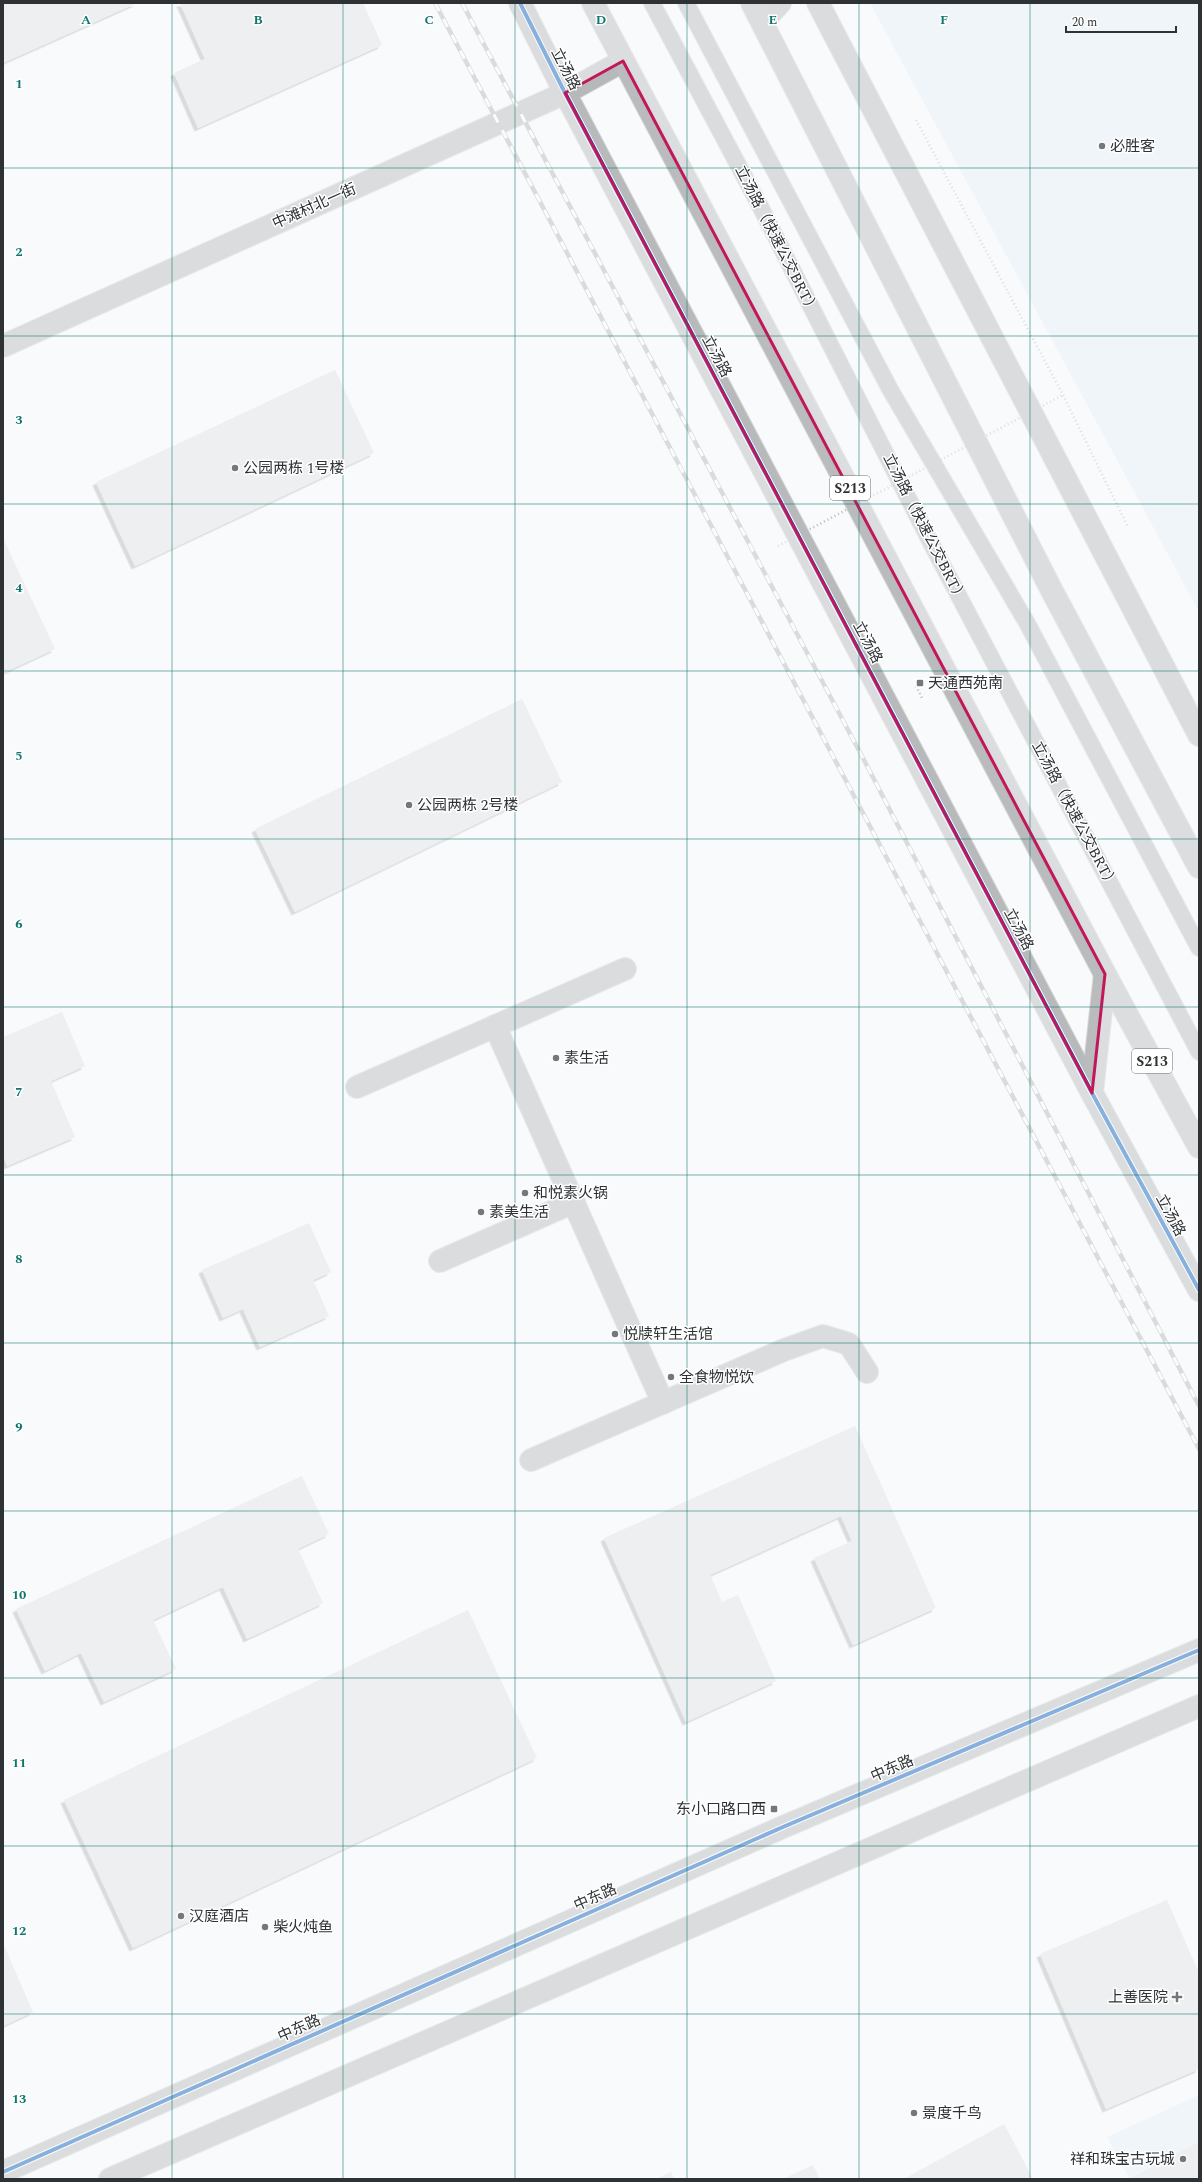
<svg xmlns="http://www.w3.org/2000/svg" width="1202" height="2182" viewBox="0 0 1202 2182" font-family="Spectral,'Noto Sans SC',serif">
	<style>
		.built { fill: #e6f0f5 }
		.building { fill: #dfe2e4; filter: url(#shadow) }
		.lines { fill: none; stroke-linecap: round; stroke-linejoin: round }
		.lane-casing { stroke: #d4d6d7; stroke-width: 18 }
		.street-casing { stroke: #d4d6d7; stroke-width: 24 }
		.secondary-casing { stroke: #d4d6d7; stroke-width: 24 }
		.primary-casing { stroke: #d4d6d7; stroke-width: 24 }
		.path { stroke: #b7b9bb; stroke-width: 2.5; stroke-dasharray: 1 3; stroke-linecap: butt }
		.lane { stroke: #b7b9ba; stroke-width: 16 }
		.street { stroke: #b7b9ba; stroke-width: 22 }
		.secondary { stroke: #b6b8b9; stroke-width: 22 }
		.primary { stroke: #b9bbbc; stroke-width: 22 }
		.rail-casing { stroke: #b4b6b7; stroke-width: 4.5 }
		.rail { stroke: #fff; stroke-width: 3; stroke-dasharray: 9; stroke-linecap: butt }
		.path-bridge { stroke: #b7b9bb; stroke-width: 2.5; stroke-dasharray: 1 3; stroke-linecap: butt }
		.cycleway-casing { stroke: #fff; stroke-width: 6 }
		.cycleway { stroke: #0057b8; stroke-width: 4 }
		.marked { fill: none; stroke: #c2185b; stroke-width: 3; stroke-linejoin: round }
		.grid { fill: none; stroke: #0f766e; stroke-width: 1; stroke-opacity: 0.55 }
		.poi-dot { fill: #75787a; stroke: #fff; stroke-width: 1.5 }
		.labels { text-anchor: middle; stroke-width: 3; stroke-linejoin: round; paint-order: stroke }
		.shield { fill: #fff; stroke: #6d7071; stroke-width: 1 }
		.shield-label { font-size: 14px; font-weight: bold; fill: #2e3234 }
		.street-label { font-size: 15px; fill: #2e3234; stroke: #fff }
		.poi-label { font-size: 15px; fill: #2e3234; stroke: #fff; text-anchor: start }
		.grid-label { font-size: 13px; text-anchor: middle; font-weight: bold; fill: #0f766e; stroke: #fff; stroke-width: 3; stroke-linejoin: round; paint-order: stroke }
	</style>
	<defs>
		<filter id="shadow"><feDropShadow dx="-3.5" dy="3.5" stdDeviation="0" flood-color="#0004"/></filter>
	</defs>
	<rect width="100%" height="100%" fill="#f8fafc"/>
	<g class="built">
		<path d="M870,3H1199V612L1137,497Z"/>
		<path d="M1199,2095V2179H1130L1107,2137Z"/>
	</g>
	<g class="building">
		<path d="M3,3H137L3,63Z"/>
		<path d="M180,3H363L382,45L198,128L174,73L205,59Z"/>
		<path d="M335,370L374,453L135,566L96,482Z"/>
		<path d="M3,538L55,649L3,673Z"/>
		<path d="M522,699L562,782L295,912L255,829Z"/>
		<path d="M62,1012L85,1066L51,1081L75,1137L7,1166L3,1155V1037Z"/>
		<path d="M309,1223L331,1272L313,1280L329,1316L260,1347L243,1309L223,1318L202,1270Z"/>
		<path d="M855,1426L936,1608L853,1645L814,1558L852,1541L841,1516L710,1575L722,1602L738,1595L776,1681L686,1722L604,1538Z"/>
		<path d="M302,1476L329,1534L298,1549L323,1603L247,1639L223,1587L153,1620L176,1669L104,1702L81,1653L45,1671L16,1609Z"/>
		<path d="M468,1610L537,1758L133,1948L64,1800Z"/>
		<path d="M1167,1900L1199,1973V2069L1106,2109L1040,1954Z"/>
		<path d="M3,1943L33,2012L3,2026Z"/>
		<path d="M1004,2124L1033,2179H904Z"/>
		<path d="M1199,2142V2179H1137L1135,2176Z"/>
		<path d="M813,2165L820,2179H783Z"/>
		<path d="M671,2172L674,2179H656Z"/>
	</g>
	<g class="lines">
		<defs>
			<g id="lane">
				<path d="M652,3L760,206L932,545L1199,1052"/>
				<path d="M686,3L891,391L1027,623L1199,948"/>
			</g>
			<g id="street">
				<path d="M520,3L565,93L1092,1093L1199,1290"/>
				<path d="M818,3L1199,735"/>
				<path d="M495,1026L663,1403"/>
				<path d="M357,1087L625,969"/>
				<path d="M440,1261L574,1202"/>
				<path d="M531,1460L784,1350L823,1336L849,1344L867,1372"/>
			</g>
			<g id="secondary">
				<path d="M762,22L780,3"/>
				<path d="M3,346L565,93L623,61"/>
				<path d="M3,2172L783,1827L1199,1650"/>
				<path d="M110,2179L1199,1706"/>
			</g>
			<g id="primary">
				<path d="M593,3L1105,974L1199,1147"/>
				<path d="M752,3L1051,589L1199,867"/>
				<path d="M1092,1093L1105,974"/>
			</g>
		</defs>
		<use href="#lane" class="lane-casing"/>
		<use href="#street" class="street-casing"/>
		<use href="#secondary" class="secondary-casing"/>
		<use href="#primary" class="primary-casing"/>
		<g class="path">
			<path d="M916,120L1063,395L1128,527"/>
			<path d="M916,686L922,698"/>
		</g>
		<use href="#lane" class="lane"/>
		<use href="#street" class="street"/>
		<use href="#secondary" class="secondary"/>
		<use href="#primary" class="primary"/>
		<defs>
			<g id="rail">
				<path d="M435,3L1199,1449"/>
				<path d="M462,3L864,760L1199,1406"/>
			</g>
		</defs>
		<use href="#rail" class="rail-casing"/>
		<use href="#rail" class="rail"/>
		<path class="path-bridge" d="M778,546L1063,395"/>
		<defs>
			<g id="cycleway">
				<path d="M520,3L565,93L1092,1093L1199,1290"/>
				<path d="M3,2172L783,1827L1199,1650"/>
			</g>
		</defs>
		<use href="#cycleway" class="cycleway-casing"/>
		<use href="#cycleway" class="cycleway"/>
	</g>
	<path d="M0 0H1202V2182H0ZM623,61L1105,974L1092,1093L565,93Z" fill="#f8fafc" fill-opacity=".55" fill-rule="evenodd"/>
	<path class="marked" d="M623,61L1105,974L1092,1093L565,93Z"/>
	<path class="grid" d="M172,3V2179M343,3V2179M515,3V2179M687,3V2179M859,3V2179M1030,3V2179M3,168H1199M3,336H1199M3,504H1199M3,671H1199M3,839H1199M3,1007H1199M3,1175H1199M3,1343H1199M3,1511H1199M3,1678H1199M3,1846H1199M3,2014H1199"/>
	<g class="poi-dot">
		<circle cx="1102" cy="146" r="4"/>
		<circle cx="235" cy="468" r="4"/>
		<rect x="916" y="679" width="8" height="8" rx="2"/>
		<circle cx="409" cy="805" r="4"/>
		<circle cx="556" cy="1058" r="4"/>
		<circle cx="525" cy="1193" r="4"/>
		<circle cx="481" cy="1212" r="4"/>
		<circle cx="615" cy="1334" r="4"/>
		<circle cx="671" cy="1377" r="4"/>
		<rect x="770" y="1805" width="8" height="8" rx="2"/>
		<circle cx="181" cy="1916" r="4"/>
		<circle cx="265" cy="1927" r="4"/>
		<path d="M1175 1991h4v4h4v4h-4v4h-4v-4h-4v-4h4z"/>
		<circle cx="914" cy="2113" r="4"/>
		<circle cx="1183" cy="2159" r="4"/>
	</g>
	<g class="labels">
		<g class="shield">
			<rect x="830" y="476" width="40" height="24" rx="3"/>
			<rect x="1132" y="1049" width="40" height="24" rx="3"/>
		</g>
		<g class="shield-label">
			<text x="850" y="493">S213</text>
			<text x="1152" y="1066">S213</text>
		</g>
		<g class="street-label">
			<text transform="translate(566 69) rotate(63)" y="5">立汤路</text>
			<text transform="translate(314 206) rotate(-24)" y="5">中滩村北一街</text>
			<text transform="translate(777 240) rotate(63)" y="5">立汤路（快速公交BRT）</text>
			<text transform="translate(717 356) rotate(62)" y="5">立汤路</text>
			<text transform="translate(925 528) rotate(63)" y="5">立汤路（快速公交BRT）</text>
			<text transform="translate(868 642) rotate(62)" y="5">立汤路</text>
			<text transform="translate(1075 815) rotate(62)" y="5">立汤路（快速公交BRT）</text>
			<text transform="translate(1019 929) rotate(62)" y="5">立汤路</text>
			<text transform="translate(1171 1215) rotate(62)" y="5">立汤路</text>
			<text transform="translate(892 1768) rotate(-23)" y="5">中东路</text>
			<text transform="translate(595 1897) rotate(-24)" y="5">中东路</text>
			<text transform="translate(299 2028) rotate(-24)" y="5">中东路</text>
		</g>
		<g class="poi-label">
			<text x="1110" y="151">必胜客</text>
			<text x="243" y="473">公园两栋 1号楼</text>
			<text x="928" y="688">天通西苑南</text>
			<text x="417" y="810">公园两栋 2号楼</text>
			<text x="564" y="1063">素生活</text>
			<text x="533" y="1198">和悦素火锅</text>
			<text x="489" y="1217">素美生活</text>
			<text x="623" y="1339">悦牍轩生活馆</text>
			<text x="679" y="1382">全食物悦饮</text>
			<text x="766" y="1814" text-anchor="end">东小口路口西</text>
			<text x="189" y="1921">汉庭酒店</text>
			<text x="273" y="1932">柴火炖鱼</text>
			<text x="1168" y="2002" text-anchor="end">上善医院</text>
			<text x="922" y="2118">景度千鸟</text>
			<text x="1175" y="2164" text-anchor="end">祥和珠宝古玩城</text>
		</g>
	</g>
	<g class="grid-label">
		<text x="86" y="24">A</text>
		<text x="258" y="24">B</text>
		<text x="429" y="24">C</text>
		<text x="601" y="24">D</text>
		<text x="773" y="24">E</text>
		<text x="944" y="24">F</text>
		<text x="19" y="88">1</text>
		<text x="19" y="256">2</text>
		<text x="19" y="424">3</text>
		<text x="19" y="592">4</text>
		<text x="19" y="760">5</text>
		<text x="19" y="928">6</text>
		<text x="19" y="1096">7</text>
		<text x="19" y="1263">8</text>
		<text x="19" y="1431">9</text>
		<text x="19" y="1599">10</text>
		<text x="19" y="1767">11</text>
		<text x="19" y="1935">12</text>
		<text x="19" y="2103">13</text>
	</g>
	<rect width="1202" height="2182" fill="none" stroke="#2e3234" stroke-width="8"/>
	<path d="M1066 26v6h110v-6" fill="none" stroke="#2e3234" stroke-width="2"/>
	<text x="1072" y="26" font-size="12" fill="#2e3234" stroke="#ffffff" stroke-width="3" paint-order="stroke">20 m</text>
</svg>
